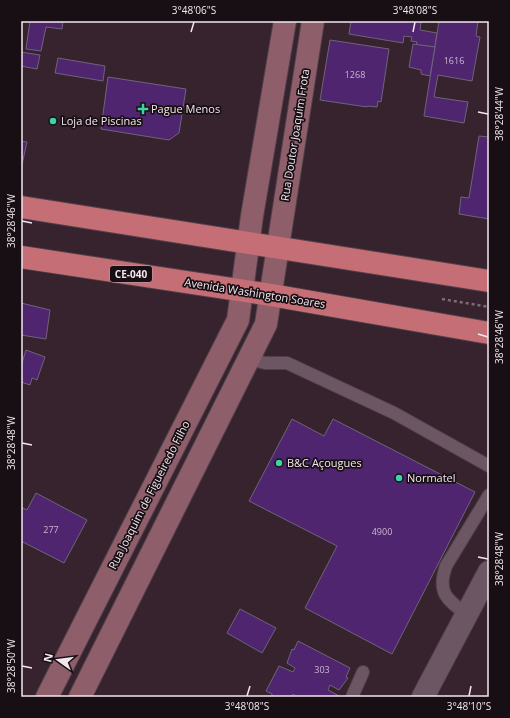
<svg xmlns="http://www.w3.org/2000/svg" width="510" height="718" viewBox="0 0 510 718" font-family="'Open Sans',sans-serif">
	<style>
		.building { fill: #4f256f; stroke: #6e6479 }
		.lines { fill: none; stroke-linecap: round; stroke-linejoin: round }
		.service-casing { stroke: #51404a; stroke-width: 14 }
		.minor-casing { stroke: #51404a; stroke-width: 24 }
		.secondary-casing { stroke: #51404a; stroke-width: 24 }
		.trunk-casing { stroke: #51404a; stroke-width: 24 }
		.path { stroke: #7d6c76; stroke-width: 2.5; stroke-dasharray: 3 3; stroke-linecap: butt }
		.service { stroke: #6c5664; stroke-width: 12 }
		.minor { stroke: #6c5664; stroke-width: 22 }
		.secondary { stroke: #8e5f6b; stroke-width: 22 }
		.trunk { stroke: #c66e76; stroke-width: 22 }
		.ticks { fill: none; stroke: #f4e6ee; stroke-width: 1.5 }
		.poi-dot { fill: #3ad4a5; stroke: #180f14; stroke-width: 1.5 }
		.labels { text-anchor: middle; stroke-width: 3.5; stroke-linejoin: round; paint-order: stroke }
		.number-label { font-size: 9px; fill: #cbb6ce }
		.shield { fill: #180f14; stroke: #b2a6ad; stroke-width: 1 }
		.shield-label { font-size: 10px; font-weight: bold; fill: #f4e6ee }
		.poi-label { font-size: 11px; fill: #f4e6ee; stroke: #180f14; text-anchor: start }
		.street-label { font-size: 11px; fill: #f4e6ee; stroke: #180f14 }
		.neatline { fill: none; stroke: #f4e6ee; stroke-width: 1.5 }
		.ticks-label { font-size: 10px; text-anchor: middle; fill: #f4e6ee }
	</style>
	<rect width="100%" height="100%" fill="#36232e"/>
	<g class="building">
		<path d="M30,21H63L62,29L46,27L41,51L26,49Z"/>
		<path d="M351,21H421L420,30L437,33L435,47L416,45L417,42L411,41L412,37L404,36L403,43L349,34Z"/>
		<path d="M439,21H478L476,36L480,37L472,81L438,75L434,97L468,102L464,123L424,116Z"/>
		<path d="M330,40L389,49L381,102L378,101L377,107L367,106V107L320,100Z"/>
		<path d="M413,44L435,47L430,76L421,74V70L409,67Z"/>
		<path d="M21,52L40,55L37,69L21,66Z"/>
		<path d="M58,58L105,66L103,81L55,73Z"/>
		<path d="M108,77L186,89L179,133L169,140L101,129Z"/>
		<path d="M479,136L489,137V219L459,214L461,197L469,198Z"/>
		<path d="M21,141L27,142L21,169Z"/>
		<path d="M21,303L50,310L46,339L21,335Z"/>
		<path d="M26,350L45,357L37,380L32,378L30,385L21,382V366Z"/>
		<path d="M292,419L324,436L333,419L475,492L392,654L305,608L337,546L249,501Z"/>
		<path d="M36,493L87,520L64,563L21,541V507L27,510Z"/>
		<path d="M240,609L276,628L262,653L227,633Z"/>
		<path d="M298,641L350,668L346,677L348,678L339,690L330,685L328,690L341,697H297L293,694L291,697H272V694L266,691L279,666L293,672L295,668L287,663L292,649L294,650Z"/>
	</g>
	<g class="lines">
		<defs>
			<g id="service">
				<path d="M249,359L265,363H287L394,413L489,466"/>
				<path d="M466,614C446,599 437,592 446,566L489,495"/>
				<path d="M352,697L363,672"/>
			</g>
			<path id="minor" d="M423,697L489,572"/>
			<g id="secondary">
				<path d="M47,697L238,320L252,216L285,21"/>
				<path d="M80,697L266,324L313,21"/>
			</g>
			<g id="trunk">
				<path d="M21,207L489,281"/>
				<path d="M21,257L271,295L489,333"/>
			</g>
		</defs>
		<use href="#service" class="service-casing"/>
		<use href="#minor" class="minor-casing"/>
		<use href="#secondary" class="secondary-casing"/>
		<use href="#trunk" class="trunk-casing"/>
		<path class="path" d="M442,299L489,307"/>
		<use href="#service" class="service"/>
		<use href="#minor" class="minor"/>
		<use href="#secondary" class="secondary"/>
		<use href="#trunk" class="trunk"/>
	</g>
	<path class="ticks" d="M191,32L194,22M413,32L415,22M478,112L488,114M22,221L32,223M478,334L488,337M22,443L32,445M478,557L488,559M22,666L32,668M247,696L250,686M469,696L471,686"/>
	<g class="poi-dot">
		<path d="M141 103h4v4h4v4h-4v4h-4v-4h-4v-4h4z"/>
		<circle cx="53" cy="121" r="4"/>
		<circle cx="279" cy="463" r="4"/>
		<circle cx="399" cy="478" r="4"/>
	</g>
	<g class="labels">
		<g class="number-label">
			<text x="454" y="64">1616</text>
			<text x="355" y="78">1268</text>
			<text x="51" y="533">277</text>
			<text x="382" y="535">4900</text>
			<text x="322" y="673">303</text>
		</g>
		<rect class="shield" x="110" y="266" width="42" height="16" rx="3"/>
		<g class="shield-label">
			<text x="131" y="278">CE-040</text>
		</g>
		<g class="poi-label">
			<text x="151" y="113">Pague Menos</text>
			<text x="61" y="125">Loja de Piscinas</text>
			<text x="287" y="467">B&amp;C Açougues</text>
			<text x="407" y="482">Normatel</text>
		</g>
		<g class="street-label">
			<text transform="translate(295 135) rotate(-81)" y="4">Rua Doutor Joaquim Frota</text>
			<text transform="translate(255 293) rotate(9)" y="4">Avenida Washington Soares</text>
			<text transform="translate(149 495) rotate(-63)" y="4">Rua Joaquim de Figueiredo Filho</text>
		</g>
	</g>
	<rect width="510" height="718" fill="none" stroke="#180f14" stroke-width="44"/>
	<g transform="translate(58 660) rotate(284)" stroke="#180f14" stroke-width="3" paint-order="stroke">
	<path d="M0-3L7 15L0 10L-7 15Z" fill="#f4e6ee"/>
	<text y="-6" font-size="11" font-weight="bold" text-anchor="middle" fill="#f4e6ee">N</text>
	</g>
	<rect x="22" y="22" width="466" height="674" class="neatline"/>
	<g class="ticks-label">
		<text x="194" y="14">3°48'06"S</text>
		<text x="415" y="14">3°48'08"S</text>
		<text transform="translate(499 114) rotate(-90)" y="4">38°28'44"W</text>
		<text transform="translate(11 221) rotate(-90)" y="4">38°28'46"W</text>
		<text transform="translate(499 337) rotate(-90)" y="4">38°28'46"W</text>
		<text transform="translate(11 443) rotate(-90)" y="4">38°28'48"W</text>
		<text transform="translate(499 559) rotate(-90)" y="4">38°28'48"W</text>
		<text transform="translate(11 666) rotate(-90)" y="4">38°28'50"W</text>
		<text x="247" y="710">3°48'08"S</text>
		<text x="469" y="710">3°48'10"S</text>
	</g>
</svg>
